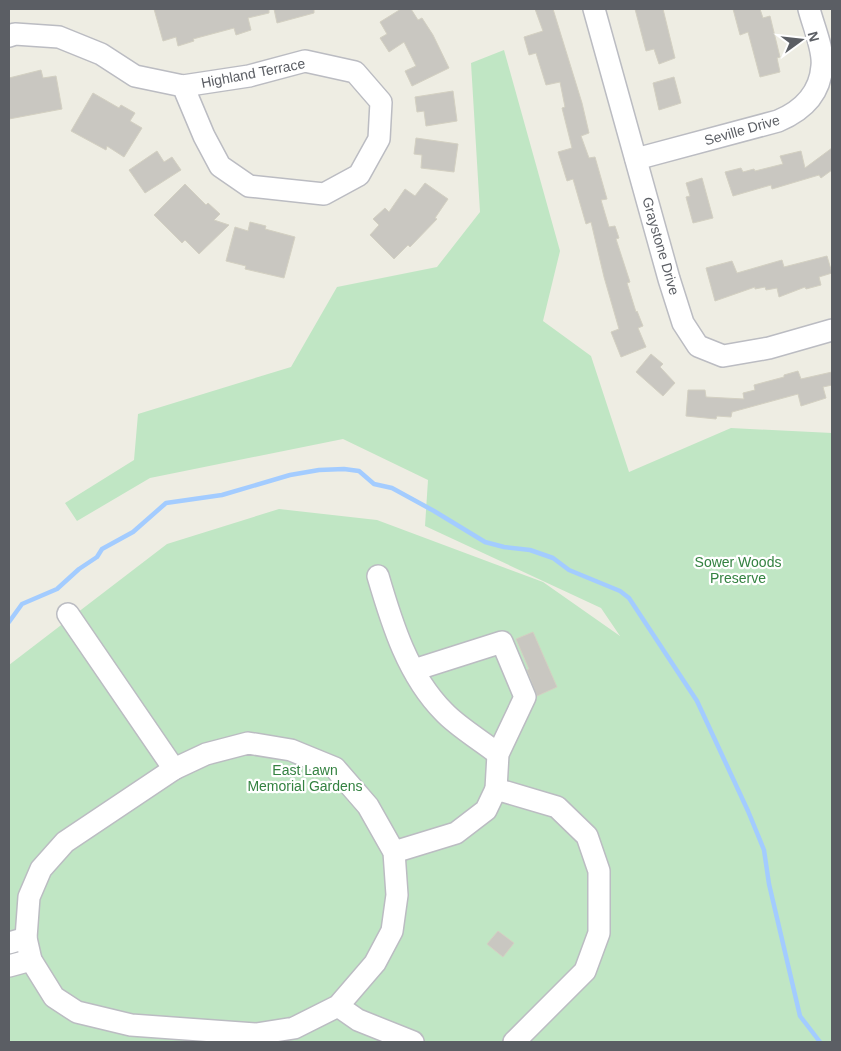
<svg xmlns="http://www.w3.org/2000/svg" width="841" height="1051" viewBox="0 0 841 1051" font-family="Arial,sans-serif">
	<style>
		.green { fill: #c0e6c4 }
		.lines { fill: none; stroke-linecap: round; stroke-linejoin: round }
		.stream { stroke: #a3ccff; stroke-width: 4.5 }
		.building { fill: #c9c7c1; stroke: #d3d0c2 }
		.minor-casing { stroke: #bbbcc2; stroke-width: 24 }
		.minor { stroke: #fff; stroke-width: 21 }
		.labels { text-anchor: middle; stroke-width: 4.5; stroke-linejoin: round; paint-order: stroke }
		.street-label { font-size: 14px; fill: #5b5e64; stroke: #fff }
		.park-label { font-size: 14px; fill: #348241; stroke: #fff }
	</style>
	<rect width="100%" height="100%" fill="#eeede3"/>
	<path class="green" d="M504,50L560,251L543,321L591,356L629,472L731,428L832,433V1042H9V665L167,544L279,509L377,520L543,582L620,636L601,608L425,526L428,480L343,439L150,478L77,521L65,503L134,460L138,414L291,367L337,287L437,267L480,212L471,63Z"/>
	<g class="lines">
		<path class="stream" d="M9,622L22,604L57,589L79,569L97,557L102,549L133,532L166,503L222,495L290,475L319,470L344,469L359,471L374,484L392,488L434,511L485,542L504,547L530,550L553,558L569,570L620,591L629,598L697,701L748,811L764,850L769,884L800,1016L820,1042"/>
	</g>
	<g class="building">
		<path d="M154,9H269V13L248,18L251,30L236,35L234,28L193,39L194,41L178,46L176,37L163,41Z"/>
		<path d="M274,9H314V13L277,23Z"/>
		<path d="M401,9H411L418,20L422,18L433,35L449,68L412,86L405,71L416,66L404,42L389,52L380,38L387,34L380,22Z"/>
		<path d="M535,9H553L582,103L589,133L581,136L589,158L595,157L607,199L601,200L609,227L615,226L619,238L616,239L630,282L627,283L636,312L637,311L643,326L638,328L646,347L621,357L611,332L619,329L604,277L591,222L586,224L573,179L567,181L558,152L572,148L562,108L565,107L560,82L546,85L536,53L529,55L524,37L543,31Z"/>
		<path d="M635,9H663L675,58L659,64L654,49L646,51Z"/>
		<path d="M733,9H760L763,18L770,16L780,57L777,58L780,72L760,77L748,32L740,35Z"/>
		<path d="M41,70L43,78L56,76L62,109L9,119V78Z"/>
		<path d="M674,77L681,103L659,110L653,83Z"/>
		<path d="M453,91L457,121L426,126L424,111L417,112L415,97Z"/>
		<path d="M93,93L119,108L121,105L135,113L130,121L142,128L124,157L107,146L106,150L71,131Z"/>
		<path d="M416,138L458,144L454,172L421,168L422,155L414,154Z"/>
		<path d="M832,148V170L821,178L819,175L772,189L771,185L733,196L725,172L741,168L743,172L754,169L755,171L783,164L780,156L801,151L805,168Z"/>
		<path d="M157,151L164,162L172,157L181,170L145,193L129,170Z"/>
		<path d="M702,178L713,218L693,223L686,197L690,196L686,183Z"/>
		<path d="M425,183L448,199L435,218L437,219L410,247L408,245L394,259L370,235L379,225L373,219L385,208L389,212L405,189L415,196Z"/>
		<path d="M185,184L206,205L208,203L220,214L214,220L229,225L199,254L185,240L182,243L154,215Z"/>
		<path d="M250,222L266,226L265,229L295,237L284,278L245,269L246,266L226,261L235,227L248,231Z"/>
		<path d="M827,256L832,273L819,277L821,285L806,289L805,287L779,297L777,288L766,290L765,287L755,289V287L715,301L706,268L732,261L737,273L782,260L784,267Z"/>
		<path d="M651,354L663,364L660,367L675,383L663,396L636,372Z"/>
		<path d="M798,371L801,379L832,372V385L823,387L826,398L801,406L798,394L732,412L731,417L717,416L716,419L686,416L688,390H705L706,397L744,399L743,393L755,390L754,385L784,377V375Z"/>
		<path d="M533,632L557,687L537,696L527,670L529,669L516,639Z"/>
		<path d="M498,931L514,943L503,957L487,944Z"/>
	</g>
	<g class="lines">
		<defs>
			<g id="minor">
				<path d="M594,9L669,279L683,323L698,346L723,356L769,348L832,330"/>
				<path d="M9,36L15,34L59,37L101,54L135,76L183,86L249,76L305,61L355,72L381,102L379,139L359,175L324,194L249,186L220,166L204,136L183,86"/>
				<path d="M636,159L778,121C802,111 820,94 822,66C824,50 813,25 809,9"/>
				<path d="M378,576C392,624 408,676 444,712C458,727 482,741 498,754"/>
				<path d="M68,614L174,769"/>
				<path d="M414,670L502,642L525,697L498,754L496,789"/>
				<path d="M248,743L291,750L335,768L368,806L394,852L397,895L392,931L375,963L338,1006L294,1028L256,1034L131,1025L77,1012L54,997L31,960L26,938L29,897L41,869L65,842L174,769L206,754Z"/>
				<path d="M394,852L456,833L486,810L496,789L557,807L587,836L599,871V933L585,971L514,1042"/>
				<path d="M9,943L26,938"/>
				<path d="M9,966L31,960"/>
				<path d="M338,1006L358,1020L413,1042"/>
			</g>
		</defs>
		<use href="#minor" class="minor-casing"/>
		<use href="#minor" class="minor"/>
	</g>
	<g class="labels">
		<g class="street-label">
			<text transform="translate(253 73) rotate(-11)" y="5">Highland Terrace</text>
			<text transform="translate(742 130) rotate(-16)" y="5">Seville Drive</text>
			<text transform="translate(661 246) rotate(74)" y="5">Graystone Drive</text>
		</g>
		<g class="park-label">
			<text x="738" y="567">Sower Woods<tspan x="738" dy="16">Preserve</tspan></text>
			<text x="305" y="775">East Lawn<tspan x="305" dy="16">Memorial Gardens</tspan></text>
		</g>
	</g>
	<rect width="841" height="1051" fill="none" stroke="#5b5e64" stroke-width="20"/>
	<g transform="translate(801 40) rotate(75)" stroke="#ffffff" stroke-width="4" paint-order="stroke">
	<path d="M0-4L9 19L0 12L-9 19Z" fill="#5b5e64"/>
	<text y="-8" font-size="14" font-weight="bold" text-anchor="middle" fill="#5b5e64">N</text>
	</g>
</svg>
